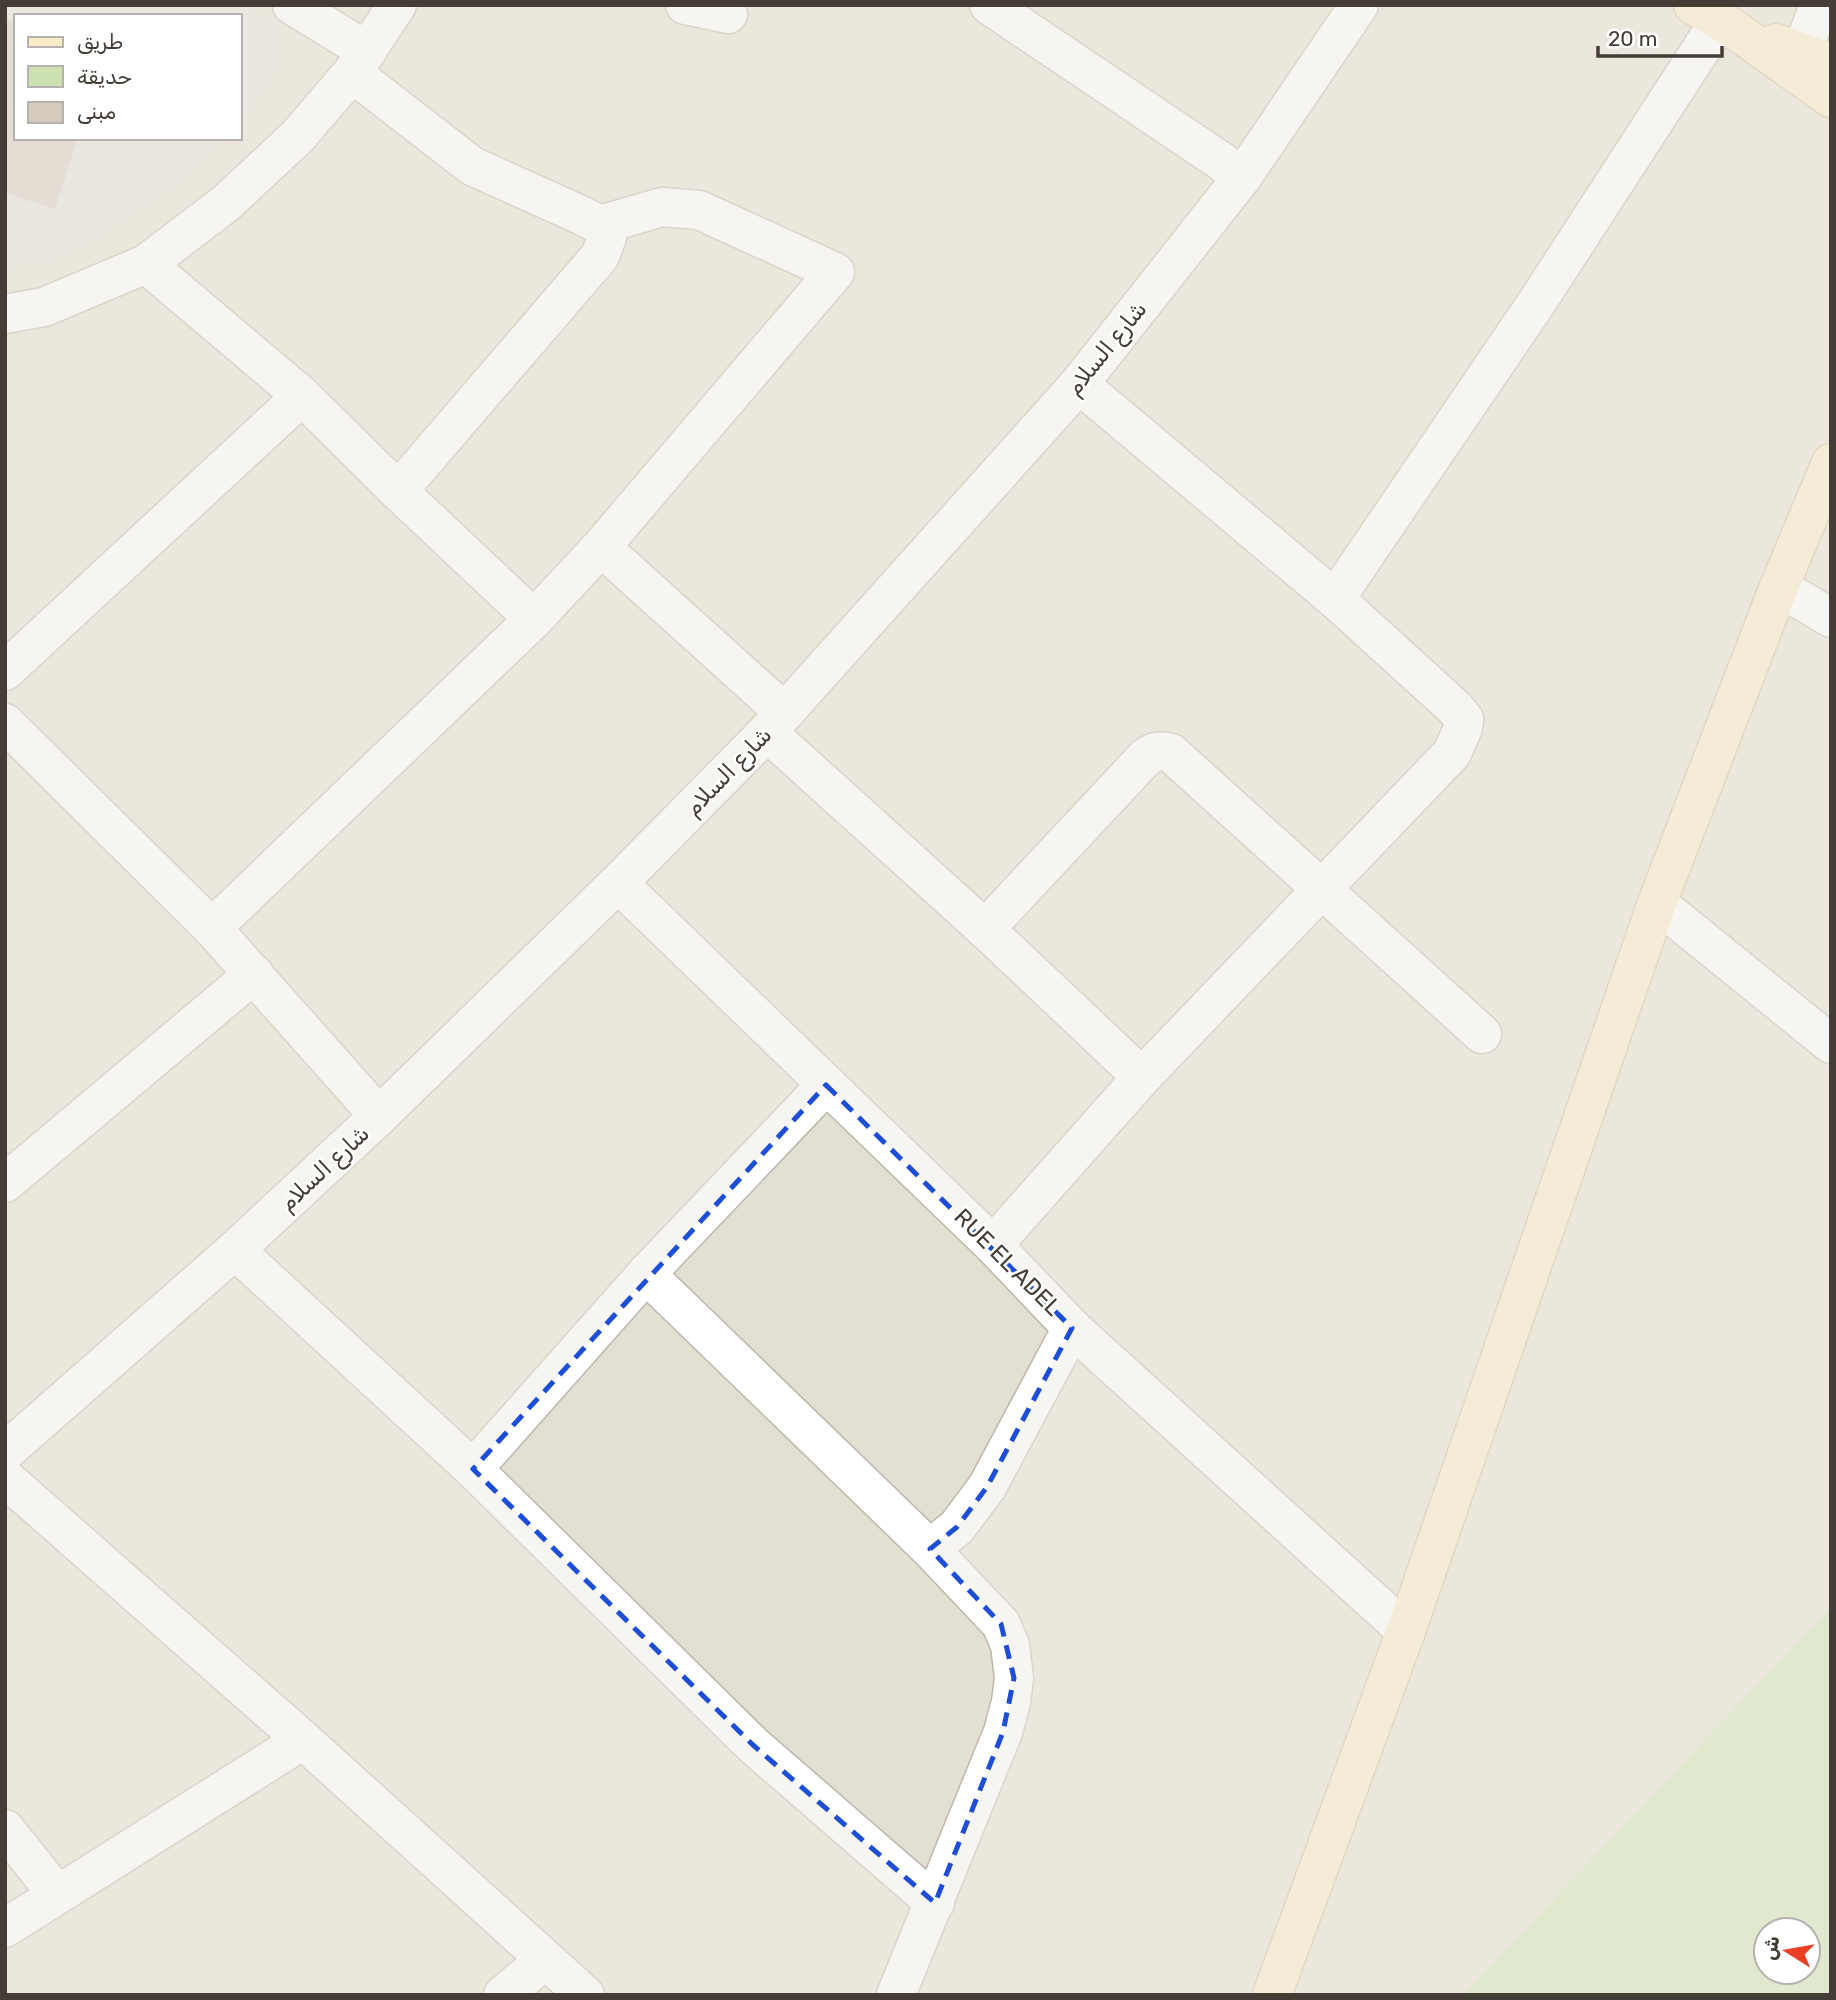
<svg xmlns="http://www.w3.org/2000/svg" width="1836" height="2000" viewBox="0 0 1836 2000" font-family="Rubik,'Noto Naskh Arabic',sans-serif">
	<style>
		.residential { fill: #e4dfd3; fill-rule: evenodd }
		.industrial { fill: #e3dfda }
		.green { fill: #cde2b0; fill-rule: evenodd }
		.building { fill: #d4cbbe }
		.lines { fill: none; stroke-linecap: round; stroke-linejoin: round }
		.street-casing { stroke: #beb7ab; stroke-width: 41 }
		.secondary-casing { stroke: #cdbf97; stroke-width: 41 }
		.street { stroke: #fff; stroke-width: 38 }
		.secondary { stroke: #faecc6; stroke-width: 38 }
		.marked { fill: none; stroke: #1d4ed8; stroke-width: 5; stroke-dasharray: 14 9; stroke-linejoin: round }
		.labels { text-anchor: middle; stroke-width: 5; stroke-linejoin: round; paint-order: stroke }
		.street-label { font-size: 23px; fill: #433d35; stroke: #fff }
	</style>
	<rect width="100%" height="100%" fill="#f1ede5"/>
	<path class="residential" d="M5,5H1831V1995H5ZM16,16H240V138H16ZM1766,1930H1808V1972H1766Z"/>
	<path class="industrial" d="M5,5H242L274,25L282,64L240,121V16H16V138H223L191,172L125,220L59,256L5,268Z"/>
	<path class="green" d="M1831,1607V1995H1463ZM1766,1930H1808V1972H1766Z"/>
	<path class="building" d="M5,19L16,22V138H78L55,209L5,193Z"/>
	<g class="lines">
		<defs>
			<g id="street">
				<path d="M292,5L367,51"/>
				<path d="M685,5L728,14"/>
				<path d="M989,5L1243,176"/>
				<path d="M1802,52L1819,5"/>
				<path d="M352,73L472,166L583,216L600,225L607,237L600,256L398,491"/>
				<path d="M146,264L302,396L398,491L534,619"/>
				<path d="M5,314L44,307L146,264L225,204L297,137L352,73L397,5"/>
				<path d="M1079,384L1335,599L1456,709L1464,719L1463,728L1452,753L1142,1077"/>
				<path d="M601,547L784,712"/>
				<path d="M1779,587L1831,618"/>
				<path d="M1335,599L1537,302L1720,20"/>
				<path d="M5,671L302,396"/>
				<path d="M5,723L212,928L379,1116"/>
				<path d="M767,732L985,929L1142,1077L993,1245"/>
				<path d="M618,883L993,1245L1072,1328L1406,1631"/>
				<path d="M1657,903L1831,1044"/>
				<path d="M212,928L534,619L601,547L835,272L699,210L662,207L600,225"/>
				<path d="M985,929L1144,759C1153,751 1159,750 1171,753L1482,1034"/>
				<path d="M5,1183L254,974"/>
				<path d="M235,1250L473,1469L753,1745L935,1903"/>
				<path d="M646,1274L930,1549L1001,1624L1010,1645L1014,1678L1011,1702L1003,1732L896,1995"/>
				<path d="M5,1452L235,1250L379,1116L618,883L767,732L1079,384L1243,176L1359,5"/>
				<path d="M473,1469L646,1274L826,1085"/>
				<path d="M5,1478L303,1740L585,1995"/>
				<path d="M930,1549L957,1527L987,1487L1072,1328"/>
				<path d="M5,1829L57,1894"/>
				<path d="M5,1928L303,1740"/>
				<path d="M503,1995L545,1960"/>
			</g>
			<g id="secondary">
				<path d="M1693,5L1731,27L1831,98"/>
				<path d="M1776,43L1831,63"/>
				<path d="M1272,1995L1406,1631L1657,903L1779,587L1831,463"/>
			</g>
		</defs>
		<use href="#street" class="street-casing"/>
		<use href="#secondary" class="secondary-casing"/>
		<use href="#street" class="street"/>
		<use href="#secondary" class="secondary"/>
	</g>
	<path d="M0 0H1836V2000H0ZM826,1085L1072,1328L987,1487L957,1527L930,1549L1001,1624L1014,1678L1003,1732L935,1903L753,1745L473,1469Z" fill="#f1ede5" fill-opacity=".55" fill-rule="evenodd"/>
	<path class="marked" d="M826,1085L1072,1328L987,1487L957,1527L930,1549L1001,1624L1014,1678L1003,1732L935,1903L753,1745L473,1469Z"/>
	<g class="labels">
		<g class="street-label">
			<text transform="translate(1106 348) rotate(-51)" y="8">شارع السلام</text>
			<text transform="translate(728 771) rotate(-46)" y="8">شارع السلام</text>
			<text transform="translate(324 1168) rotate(-43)" y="8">شارع السلام</text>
			<text transform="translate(1008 1262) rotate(45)" y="8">RUE EL ADEL</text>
		</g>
	</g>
	<rect width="1836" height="2000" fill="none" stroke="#433d35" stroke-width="14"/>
	<rect x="14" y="14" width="228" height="126" fill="#ffffff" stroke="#b4b1ae" stroke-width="2"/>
	<rect x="28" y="37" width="35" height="10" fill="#faecc6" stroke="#b4b1ae" stroke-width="2"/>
	<text x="77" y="49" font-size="21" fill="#433d35">طريق</text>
	<rect x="28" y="66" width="35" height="21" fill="#cde2b0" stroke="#b4b1ae" stroke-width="2"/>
	<text x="77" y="84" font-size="21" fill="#433d35">حديقة</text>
	<rect x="28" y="102" width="35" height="21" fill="#d4cbbe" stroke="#b4b1ae" stroke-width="2"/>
	<text x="77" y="119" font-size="21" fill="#433d35">مبنى</text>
	<g transform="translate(1787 1951) rotate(281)"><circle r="33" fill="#ffffff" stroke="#b4b1ae" stroke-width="2"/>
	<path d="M0-5L12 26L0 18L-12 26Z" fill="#e83f25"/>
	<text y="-10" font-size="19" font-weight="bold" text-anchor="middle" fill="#433d35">ش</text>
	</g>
	<path d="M1598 46v10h124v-10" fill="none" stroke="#433d35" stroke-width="3.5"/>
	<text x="1608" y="46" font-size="21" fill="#433d35" stroke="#ffffff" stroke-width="5" paint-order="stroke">20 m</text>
</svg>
